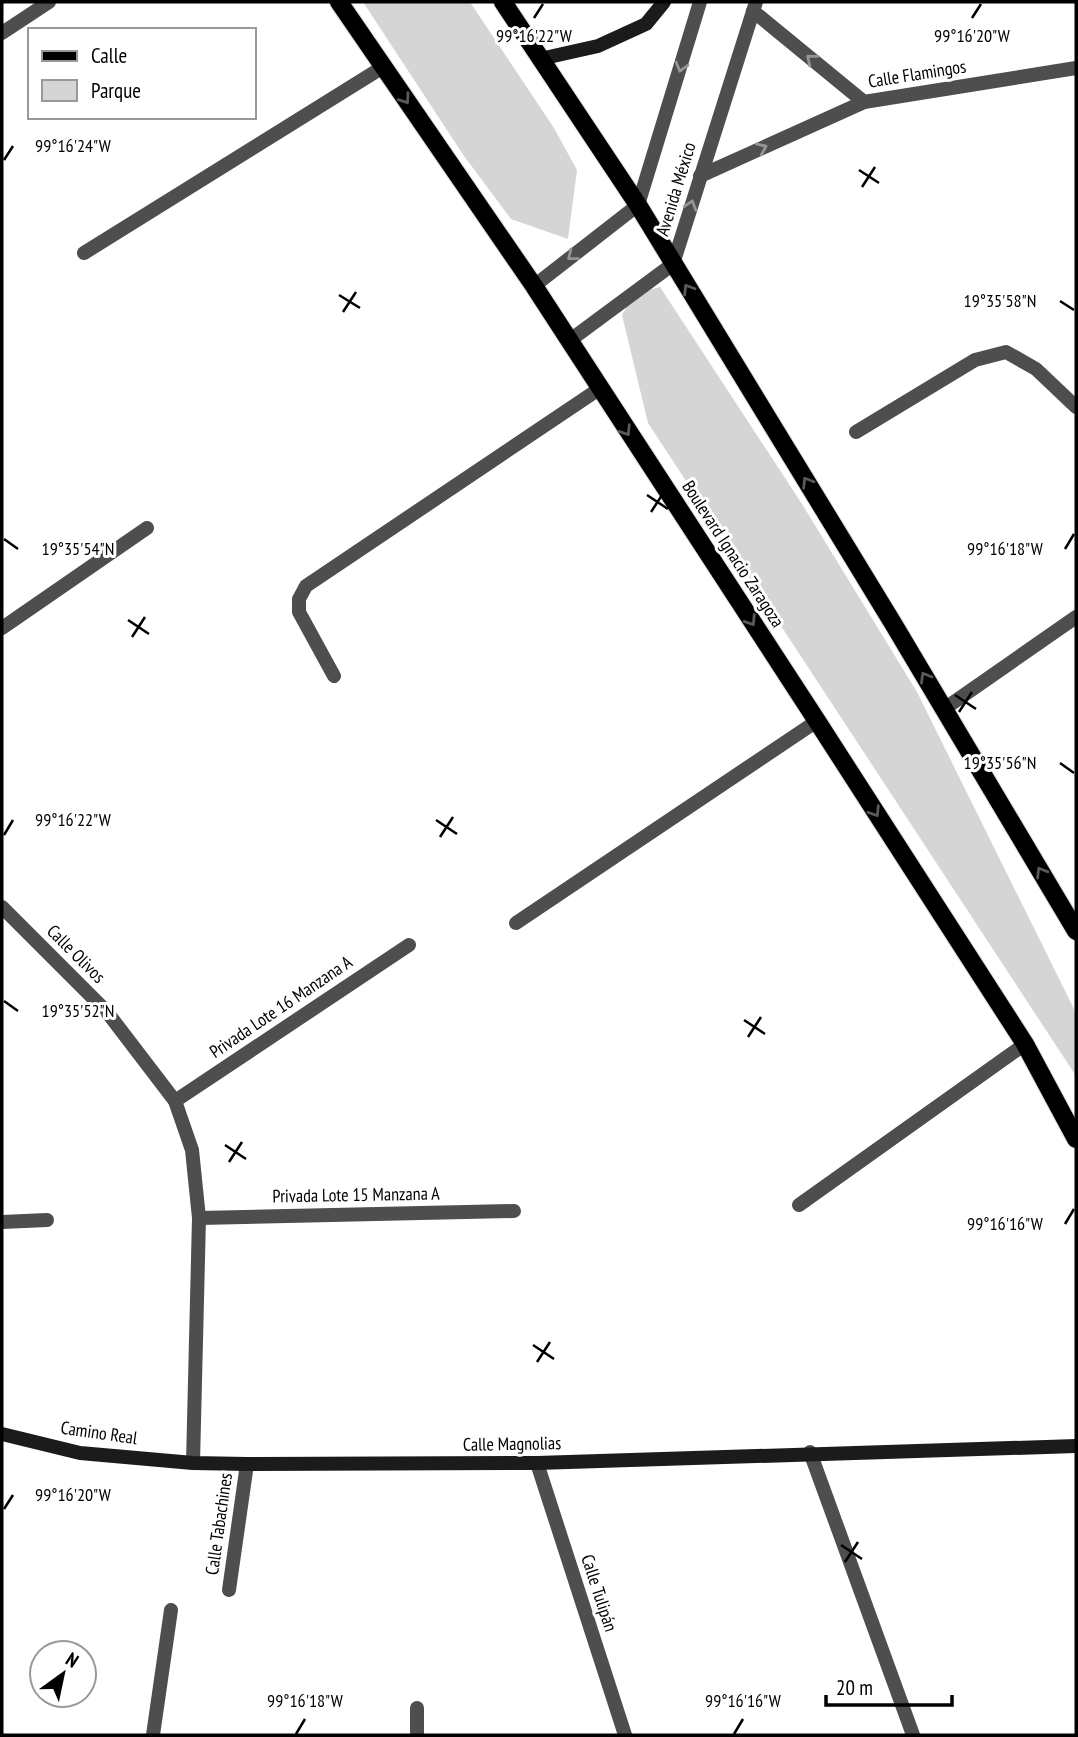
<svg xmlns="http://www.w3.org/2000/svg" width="1078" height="1737" viewBox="0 0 1078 1737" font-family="'PT Sans Narrow',sans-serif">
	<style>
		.green { fill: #d5d5d5 }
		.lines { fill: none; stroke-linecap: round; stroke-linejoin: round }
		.primary-casing { stroke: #dbdbdb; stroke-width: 20 }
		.lane { stroke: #4e4e4e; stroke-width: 14 }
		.street { stroke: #4e4e4e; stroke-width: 14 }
		.secondary { stroke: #1b1b1b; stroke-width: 14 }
		.primary { stroke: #000; stroke-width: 18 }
		.oneway { stroke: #959595 }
		.oneway2 { stroke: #595959 }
		.ticks { fill: none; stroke: #000; stroke-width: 2.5 }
		.labels { text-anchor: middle; stroke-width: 6; stroke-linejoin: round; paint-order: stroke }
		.street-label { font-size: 18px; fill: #000; stroke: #fff }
		.ticks-label { font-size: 18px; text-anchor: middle; fill: #000; stroke: #fff; stroke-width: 6; stroke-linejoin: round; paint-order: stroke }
	</style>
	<rect width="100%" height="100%" fill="#fff"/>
	<g class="green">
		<path d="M363,2H470L554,128L577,170L568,239L511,219L464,156Z"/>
		<path d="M660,287L802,504L917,692L1076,1013V1076L648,423L622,315L634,294Z"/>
	</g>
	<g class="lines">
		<defs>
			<g id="primary">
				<path d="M339,2L534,286L817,721L1025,1044L1076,1139"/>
				<path d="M503,2L638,205L894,625L1076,931"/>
			</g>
		</defs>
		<use href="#primary" class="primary-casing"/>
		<g class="lane">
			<path d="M2,33L49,2"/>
			<path d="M84,253L383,67"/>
			<path d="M2,628L147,528"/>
			<path d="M334,676L299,612V599L306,586L599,389"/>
			<path d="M516,923L817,721"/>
			<path d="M175,1101L409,945"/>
			<path d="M799,1205L1025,1044"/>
			<path d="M199,1218L514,1211"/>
			<path d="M2,1222L47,1220"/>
		</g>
		<g class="street">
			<path d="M753,11L864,102"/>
			<path d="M700,176L864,102L1076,68"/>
			<path d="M534,286L638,205L700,2"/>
			<path d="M569,341L673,264L756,2"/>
			<path d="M856,432L975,360L1006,352L1036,369L1076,407"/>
			<path d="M944,709L1076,617"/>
			<path d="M2,907L107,1012L175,1101L192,1150L199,1218L193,1463"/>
			<path d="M810,1452L913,1735"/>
			<path d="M537,1463L625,1735"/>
			<path d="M229,1590L247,1464"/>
			<path d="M417,1708V1735"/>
			<path d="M153,1735L171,1610"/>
		</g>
		<g class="secondary">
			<path d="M540,59L598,46L646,24L664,2"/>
			<path d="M2,1434L80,1453L193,1463L247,1464L537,1463L1076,1446"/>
		</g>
		<use href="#primary" class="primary"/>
	</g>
	<defs><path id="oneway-chevron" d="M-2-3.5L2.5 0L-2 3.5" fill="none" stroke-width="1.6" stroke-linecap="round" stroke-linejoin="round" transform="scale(1.75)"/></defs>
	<g class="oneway">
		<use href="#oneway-chevron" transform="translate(811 59) rotate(-141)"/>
		<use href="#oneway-chevron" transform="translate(681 67) rotate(106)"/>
		<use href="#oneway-chevron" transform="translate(762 148) rotate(-24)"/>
		<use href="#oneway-chevron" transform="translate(691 205) rotate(-73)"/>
		<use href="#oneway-chevron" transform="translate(572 256) rotate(142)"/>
	</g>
	<g class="oneway2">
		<use href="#oneway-chevron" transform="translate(405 99) rotate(55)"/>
		<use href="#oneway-chevron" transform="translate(688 289) rotate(-122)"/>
		<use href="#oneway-chevron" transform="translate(626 431) rotate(57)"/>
		<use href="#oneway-chevron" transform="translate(807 482) rotate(-122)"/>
		<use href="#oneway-chevron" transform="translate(751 621) rotate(57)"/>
		<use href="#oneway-chevron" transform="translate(925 677) rotate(-120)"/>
		<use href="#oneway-chevron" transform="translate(875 812) rotate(57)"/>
		<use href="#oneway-chevron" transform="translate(1041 872) rotate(-121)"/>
	</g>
	<path class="ticks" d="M534,18L543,4M972,18L981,4M4,160L13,146M859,170L879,183M862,187L875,167M339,295L360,308M1060,301L1074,310M343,312L356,292M647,495L668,509M651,512L664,492M4,539L18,549M1065,549L1074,534M128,620L149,634M132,637L145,617M955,695L976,709M959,712L972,692M1060,763L1074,773M436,820L457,834M4,835L13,820M440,837L453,817M4,1001L18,1011M744,1020L765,1034M748,1037L761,1017M225,1145L246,1159M229,1162L242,1142M1065,1224L1074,1209M533,1345L554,1359M537,1362L550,1342M4,1509L13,1495M841,1545L862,1559M845,1562L858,1542M296,1734L305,1719M734,1734L743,1719"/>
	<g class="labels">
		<g class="street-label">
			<text transform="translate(917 74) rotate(-9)" y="6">Calle Flamingos</text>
			<text transform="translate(676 189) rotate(-73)" y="6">Avenida México</text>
			<text transform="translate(733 554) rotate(57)" y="6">Boulevard Ignacio Zaragoza</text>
			<text transform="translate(76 954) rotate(45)" y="6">Calle Olivos</text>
			<text transform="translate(281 1007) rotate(-34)" y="6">Privada Lote 16 Manzana A</text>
			<text transform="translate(356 1195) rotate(-1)" y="6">Privada Lote 15 Manzana A</text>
			<text transform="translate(99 1433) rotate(8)" y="6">Camino Real</text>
			<text transform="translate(512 1444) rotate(-1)" y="6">Calle Magnolias</text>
			<text transform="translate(219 1524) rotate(-82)" y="6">Calle Tabachines</text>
			<text transform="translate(599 1593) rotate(72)" y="6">Calle Tulipán</text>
		</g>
	</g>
	<g class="ticks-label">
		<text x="534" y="42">99°16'22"W</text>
		<text x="972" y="42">99°16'20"W</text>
		<text x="73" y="152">99°16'24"W</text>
		<text x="1000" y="307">19°35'58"N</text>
		<text x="78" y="555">19°35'54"N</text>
		<text x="1005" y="555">99°16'18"W</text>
		<text x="1000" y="769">19°35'56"N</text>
		<text x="73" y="826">99°16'22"W</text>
		<text x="78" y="1017">19°35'52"N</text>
		<text x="1005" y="1230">99°16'16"W</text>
		<text x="73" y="1501">99°16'20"W</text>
		<text x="305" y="1707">99°16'18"W</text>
		<text x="743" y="1707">99°16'16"W</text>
	</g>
	<rect width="1078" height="1737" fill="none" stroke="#000000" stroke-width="7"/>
	<rect x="28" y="28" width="228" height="91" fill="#ffffff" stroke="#999999" stroke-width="2"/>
	<rect x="42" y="51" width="35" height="10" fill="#000000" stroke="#999999" stroke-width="2"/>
	<text x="91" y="63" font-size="21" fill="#000000">Calle</text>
	<rect x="42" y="80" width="35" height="21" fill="#d5d5d5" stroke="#999999" stroke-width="2"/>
	<text x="91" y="98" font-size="21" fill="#000000">Parque</text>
	<g transform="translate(63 1674) rotate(33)"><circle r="33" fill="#ffffff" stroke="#999999" stroke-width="2"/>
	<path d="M0-5L12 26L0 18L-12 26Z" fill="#000000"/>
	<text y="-10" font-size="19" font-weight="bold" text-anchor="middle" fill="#000000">N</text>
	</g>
	<path d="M826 1695v10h126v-10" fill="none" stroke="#000000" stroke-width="3.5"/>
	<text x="836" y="1695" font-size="21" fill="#000000" stroke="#ffffff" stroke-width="5" paint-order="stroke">20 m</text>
</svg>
